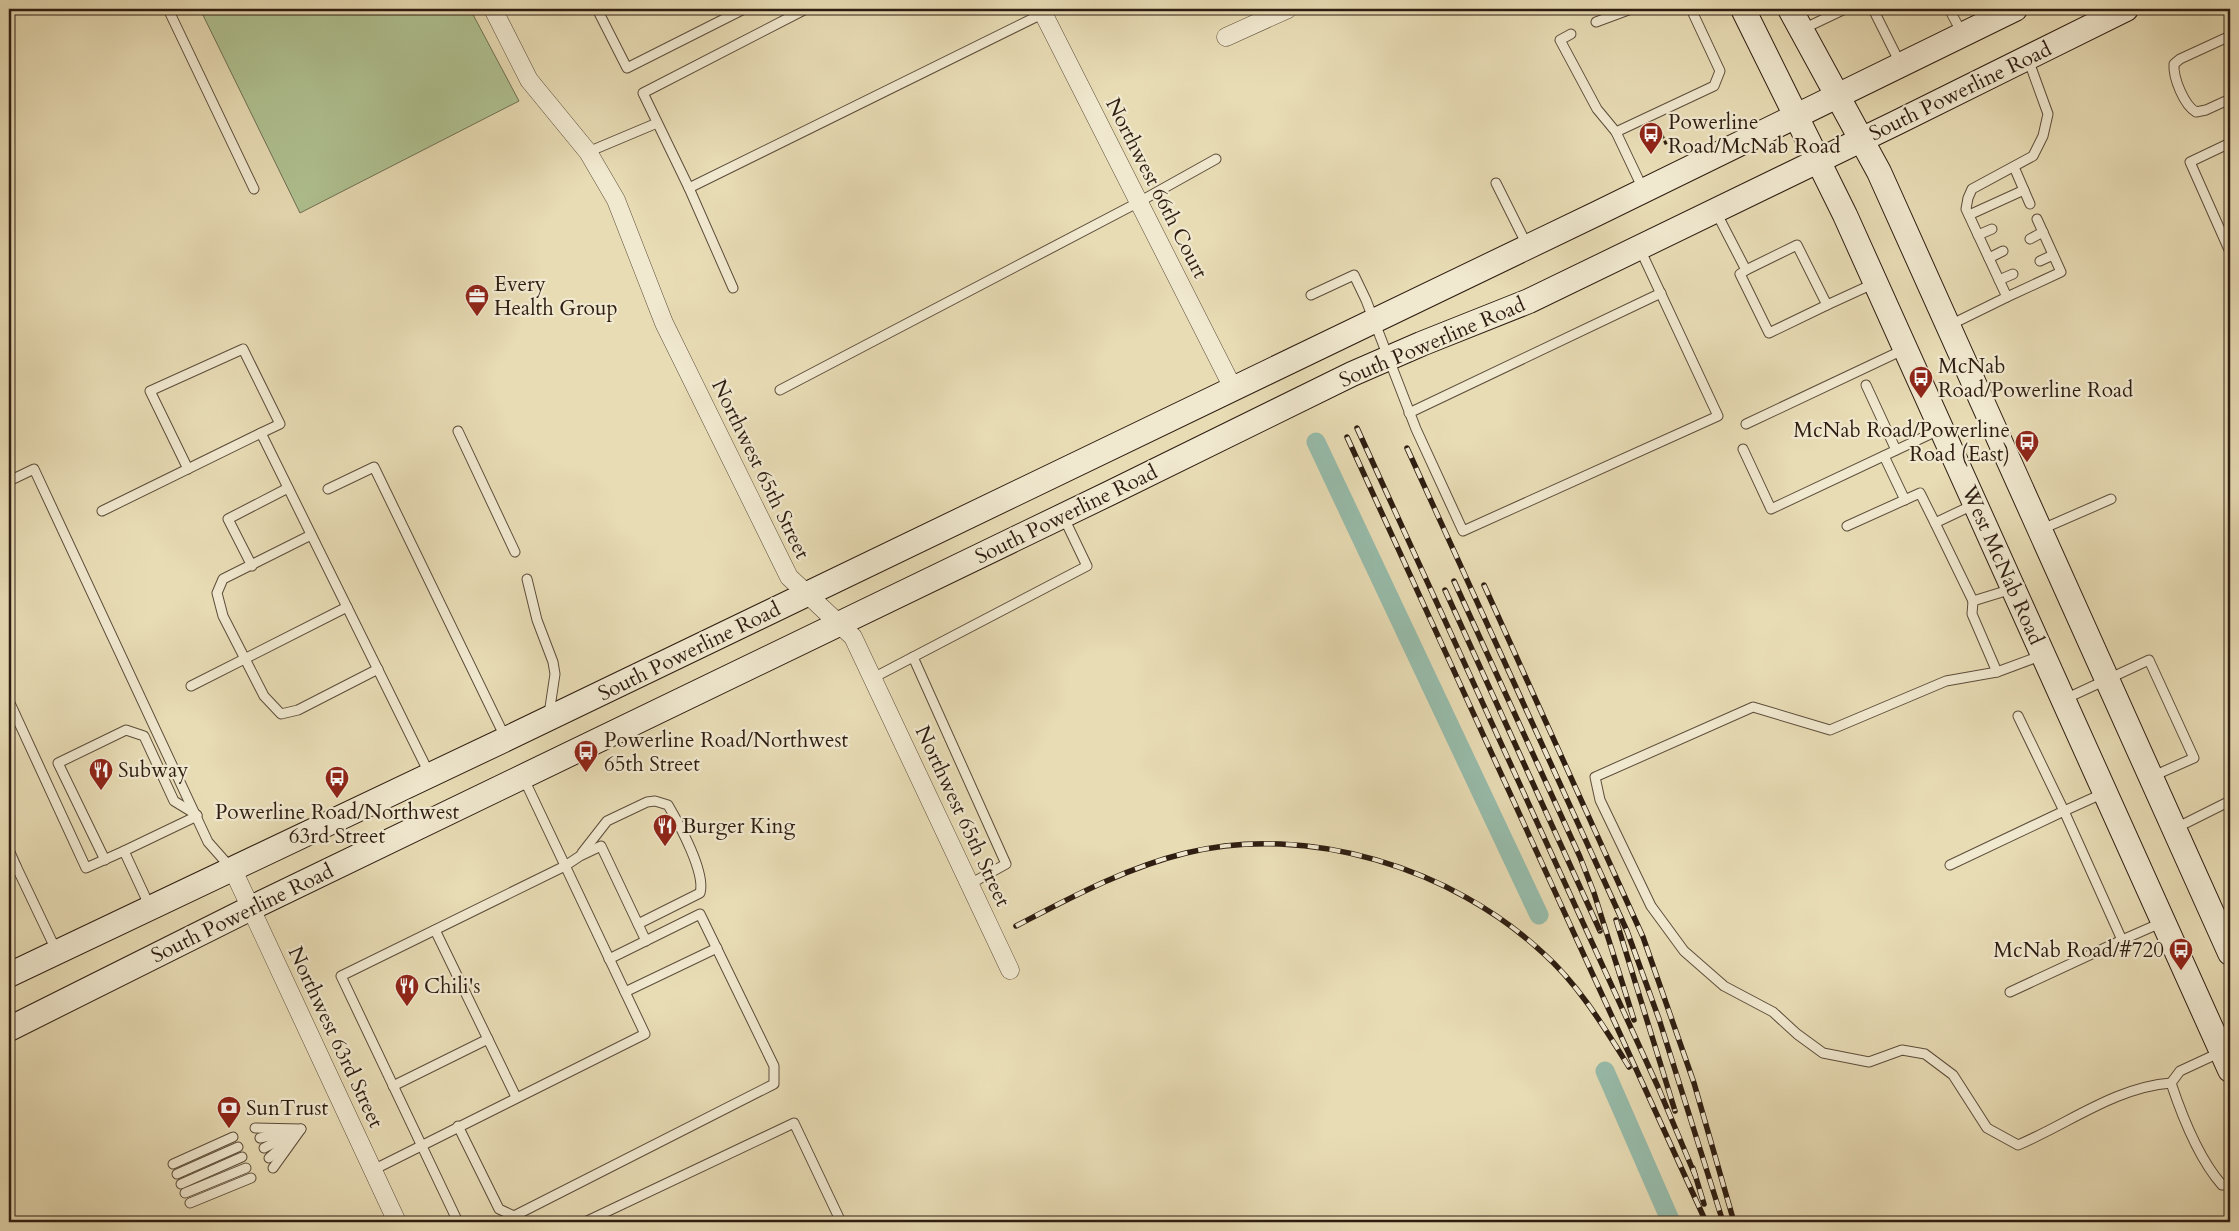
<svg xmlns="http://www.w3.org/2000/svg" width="2239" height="1231" viewBox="0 0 2239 1231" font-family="Cardo,serif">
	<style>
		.green { fill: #b0c292; stroke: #6f7052 }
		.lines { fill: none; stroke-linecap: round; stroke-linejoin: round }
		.canal { stroke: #97bcab; stroke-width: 19 }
		.service-casing { stroke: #5c4d3a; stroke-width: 11 }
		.minor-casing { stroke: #5c4d3a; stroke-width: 19 }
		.secondary-casing { stroke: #2e1d11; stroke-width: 26 }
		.path { stroke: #2e1d11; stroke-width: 3; stroke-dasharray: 4 2.5; stroke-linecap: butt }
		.service { stroke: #f0e8cf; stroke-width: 9 }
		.minor { stroke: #f0e8cf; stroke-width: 18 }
		.secondary { stroke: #f0e8cf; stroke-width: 24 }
		.rail-casing { stroke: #2e1d11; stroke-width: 5.5 }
		.rail { stroke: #f0e8cf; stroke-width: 4; stroke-dasharray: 11; stroke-linecap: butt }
		.labels { text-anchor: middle; stroke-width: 4.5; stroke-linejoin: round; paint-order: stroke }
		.street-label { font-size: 21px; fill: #2e1d11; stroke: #f0e8cf }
		.poi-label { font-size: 21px; fill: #2e1d11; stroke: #f0e8cf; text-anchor: start }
	</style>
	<rect width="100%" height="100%" fill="#e8dcb5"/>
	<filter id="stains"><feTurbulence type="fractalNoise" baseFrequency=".004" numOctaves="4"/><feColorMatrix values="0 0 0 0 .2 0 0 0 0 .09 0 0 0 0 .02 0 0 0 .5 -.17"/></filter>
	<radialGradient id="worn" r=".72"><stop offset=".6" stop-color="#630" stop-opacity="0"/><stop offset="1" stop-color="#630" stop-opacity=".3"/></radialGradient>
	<path class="green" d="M200,9H470L519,101L300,213Z"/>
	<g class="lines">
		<g class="canal">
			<path d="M1316,442L1539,915"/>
			<path d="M1605,1071L1671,1222"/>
		</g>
		<defs>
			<g id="service">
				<path d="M168,9L254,189"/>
				<path d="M597,9L627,68L744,9"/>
				<path d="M806,9L643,93L689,188L1044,13"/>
				<path d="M1873,9L1901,65"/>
				<path d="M1949,9L1962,33"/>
				<path d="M1596,22L1631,9"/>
				<path d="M1803,29L1845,9"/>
				<path d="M1571,34L1560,40L1597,109L1616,132L1643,189"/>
				<path d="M2230,36L2180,59L2174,64C2173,78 2184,105 2196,112L2206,110L2230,99"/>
				<path d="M1616,132L1714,86L1720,71L1691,9"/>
				<path d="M2230,143L2190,162L2230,252"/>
				<path d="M588,152L657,123"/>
				<path d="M2014,167L2030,204"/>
				<path d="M1496,183L1527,245"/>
				<path d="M689,188L733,288"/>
				<path d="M1716,212L1746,270L1797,245L1827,305L1875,283"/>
				<path d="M1969,215L2024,190"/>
				<path d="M1978,235L1992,229"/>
				<path d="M2030,239L2043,232"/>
				<path d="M1989,258L2003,251"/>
				<path d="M2040,261L2053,255"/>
				<path d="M1746,270L1740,274L1769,333L1827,305"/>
				<path d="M1999,280L2013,274"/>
				<path d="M1311,295L1354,275L1366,300L1416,429L1463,531L1718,416L1639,247"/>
				<path d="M2007,297L2061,272L2037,219"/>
				<path d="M1950,325L2007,297L1966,209L1968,198L1972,189L2033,156L2043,136L2048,114L2028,59"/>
				<path d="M1866,385L1896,450"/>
				<path d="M780,390L1139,202L1216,159"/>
				<path d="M1409,413L1661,293"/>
				<path d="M1746,424L1905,349"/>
				<path d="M458,431L515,552"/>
				<path d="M1743,449L1771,509L1941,429"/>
				<path d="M1884,456L1905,500"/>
				<path d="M188,469L150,391L243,349L280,424L261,433L430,775"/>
				<path d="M9,481L34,469L208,842L231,868"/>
				<path d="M328,489L374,467L506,739"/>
				<path d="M102,511L261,433"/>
				<path d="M1935,523L1973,601L2012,589"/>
				<path d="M1847,526L1920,493L1935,523L1975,504"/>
				<path d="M2040,530L2111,499"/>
				<path d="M311,535L223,579L217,593L223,616L264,696L281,714L298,710L378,669"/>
				<path d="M252,566L228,519L288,488"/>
				<path d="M527,579L537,620L553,662L555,674L549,714"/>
				<path d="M1973,601L1972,614L1997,672"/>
				<path d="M2043,655L1997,672L1946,681L1830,730L1753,707L1595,777L1600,800L1651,906L1684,951L1724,986L1773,1012L1797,1034L1823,1053L1869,1062L1902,1050L1925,1054L1953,1075L1987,1128L2018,1145C2068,1124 2116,1087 2171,1083"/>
				<path d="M913,657L1006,864L970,884"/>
				<path d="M873,678L1087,566L1063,516"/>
				<path d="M191,686L347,607"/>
				<path d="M2065,699L2149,660L2194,758L2151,777"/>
				<path d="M9,701L86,868L124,851L150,907"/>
				<path d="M2018,716L2064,811L2104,793"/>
				<path d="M2174,829L2230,801"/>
				<path d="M9,850L16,866L9,870"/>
				<path d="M124,851L197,816"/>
				<path d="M582,853L607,821L647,802L655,801L668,805C679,824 706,873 700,893L638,924"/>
				<path d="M105,860L58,763L126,730L144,736L174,801L197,815"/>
				<path d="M1950,865L2064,811L2122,940L2163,922"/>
				<path d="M16,866L57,952"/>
				<path d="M435,930L516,1097"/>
				<path d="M625,992L717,948"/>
				<path d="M2010,992L2122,940"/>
				<path d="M2221,1052L2180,1071L2171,1083C2182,1116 2200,1160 2222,1185H2230"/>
				<path d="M393,1086L488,1039"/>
				<path d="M458,1126L499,1209L514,1216L774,1084V1066L700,914L609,959"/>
				<path d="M255,1128L301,1129"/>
				<path d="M260,1138L286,1132"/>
				<path d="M264,1148L289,1135"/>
				<path d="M269,1158L288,1141"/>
				<path d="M173,1164L233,1137"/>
				<path d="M273,1168L301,1129"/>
				<path d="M373,1170L645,1034L523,777"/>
				<path d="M177,1174L238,1147"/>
				<path d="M181,1184L242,1157"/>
				<path d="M185,1193L246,1168"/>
				<path d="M190,1203L251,1178"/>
				<path d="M458,1222L341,976L565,866L580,856L601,846L646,941"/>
				<path d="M585,1222L794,1123L841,1222"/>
			</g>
			<g id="minor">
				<path d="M493,9L529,80L588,152L616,200L664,323L789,577L853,637L1010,970"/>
				<path d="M1041,9L1233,388"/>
				<path d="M1226,37L1288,9"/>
				<path d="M233,870L397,1222"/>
			</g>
			<g id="secondary">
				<path d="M1743,9L1845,215L2230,1070"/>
				<path d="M1790,9L1879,172L2230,953"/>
				<path d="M9,975L506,739L1596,214L2015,9"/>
				<path d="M9,1029L251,908L1110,493L1352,374L1421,344L1529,301L1896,123L2126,9"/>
			</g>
		</defs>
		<use href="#service" class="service-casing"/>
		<use href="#minor" class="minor-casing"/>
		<use href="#secondary" class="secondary-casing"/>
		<path class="path" d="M1659,129L1667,146"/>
		<use href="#service" class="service"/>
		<use href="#minor" class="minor"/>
		<use href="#secondary" class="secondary"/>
		<defs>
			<g id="rail">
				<path d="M1357,428L1658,1087L1695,1175"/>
				<path d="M1347,437L1706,1222"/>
				<path d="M1407,448L1627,931L1659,1019L1723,1222"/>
				<path d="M1454,581L1580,857L1594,893L1634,1020"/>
				<path d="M1484,585L1643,937L1694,1083L1734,1222"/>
				<path d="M1445,590L1600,931"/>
				<path d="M1616,920L1675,1111"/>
				<path d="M1016,926C1070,898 1125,868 1186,853C1308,823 1452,868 1543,953C1579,985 1604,1027 1629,1067"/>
				<path d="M1693,1168L1704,1204"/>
			</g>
		</defs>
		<use href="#rail" class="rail-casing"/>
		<use href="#rail" class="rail"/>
	</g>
	<defs>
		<symbol id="bus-pin" viewBox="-11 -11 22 30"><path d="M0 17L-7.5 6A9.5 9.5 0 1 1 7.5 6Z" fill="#8f2418" stroke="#f0e8cf"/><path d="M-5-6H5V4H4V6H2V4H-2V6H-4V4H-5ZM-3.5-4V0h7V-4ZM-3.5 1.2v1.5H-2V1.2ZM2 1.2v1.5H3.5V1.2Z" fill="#fff"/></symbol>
		<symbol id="office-pin" viewBox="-11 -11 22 30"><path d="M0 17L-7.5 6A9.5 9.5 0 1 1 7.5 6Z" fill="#8f2418" stroke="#f0e8cf"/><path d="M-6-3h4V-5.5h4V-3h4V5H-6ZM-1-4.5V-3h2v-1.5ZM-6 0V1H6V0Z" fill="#fff"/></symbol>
		<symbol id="restaurant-pin" viewBox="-11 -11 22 30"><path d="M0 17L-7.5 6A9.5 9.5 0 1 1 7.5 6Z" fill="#8f2418" stroke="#f0e8cf"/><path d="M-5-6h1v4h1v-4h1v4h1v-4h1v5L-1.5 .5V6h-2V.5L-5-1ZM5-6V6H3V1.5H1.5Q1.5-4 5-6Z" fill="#fff"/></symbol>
		<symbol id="bank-pin" viewBox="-11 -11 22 30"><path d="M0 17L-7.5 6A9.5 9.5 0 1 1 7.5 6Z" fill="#8f2418" stroke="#f0e8cf"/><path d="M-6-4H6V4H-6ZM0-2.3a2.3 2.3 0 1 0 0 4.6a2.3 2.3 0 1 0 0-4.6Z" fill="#fff"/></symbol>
	</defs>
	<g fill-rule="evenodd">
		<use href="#bus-pin" x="1637" y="120" width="28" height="38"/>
		<use href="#office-pin" x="463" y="282" width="28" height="38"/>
		<use href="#bus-pin" x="1907" y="364" width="28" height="38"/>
		<use href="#bus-pin" x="2013" y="428" width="28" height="38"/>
		<use href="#bus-pin" x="572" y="738" width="28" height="38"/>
		<use href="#restaurant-pin" x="87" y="756" width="28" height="38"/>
		<use href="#bus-pin" x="323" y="764" width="28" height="38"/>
		<use href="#restaurant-pin" x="651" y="812" width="28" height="38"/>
		<use href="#bus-pin" x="2167" y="936" width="28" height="38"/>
		<use href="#restaurant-pin" x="393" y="972" width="28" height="38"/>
		<use href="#bank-pin" x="215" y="1094" width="28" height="38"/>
	</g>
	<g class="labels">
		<g class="street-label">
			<text transform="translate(1960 91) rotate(-26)" y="7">South Powerline Road</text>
			<text transform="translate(1157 188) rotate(63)" y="7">Northwest 66th Court</text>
			<text transform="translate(1432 342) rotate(-23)" y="7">South Powerline Road</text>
			<text transform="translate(761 469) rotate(64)" y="7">Northwest 65th Street</text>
			<text transform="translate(1066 514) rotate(-26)" y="7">South Powerline Road</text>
			<text transform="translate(2003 565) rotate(66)" y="7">West McNab Road</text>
			<text transform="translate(689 651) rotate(-26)" y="7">South Powerline Road</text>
			<text transform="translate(963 816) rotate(65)" y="7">Northwest 65th Street</text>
			<text transform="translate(242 913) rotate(-26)" y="7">South Powerline Road</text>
			<text transform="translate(336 1037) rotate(65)" y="7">Northwest 63rd Street</text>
		</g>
		<g class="poi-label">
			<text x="1668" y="129">Powerline<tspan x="1668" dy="24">Road/McNab Road</tspan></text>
			<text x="494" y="291">Every<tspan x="494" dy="24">Health Group</tspan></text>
			<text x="1938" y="373">McNab<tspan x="1938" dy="24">Road/Powerline Road</tspan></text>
			<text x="2010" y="437" text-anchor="end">McNab Road/Powerline<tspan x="2010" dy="24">Road (East)</tspan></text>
			<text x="604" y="747">Powerline Road/Northwest<tspan x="604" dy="24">65th Street</tspan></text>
			<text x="118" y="777">Subway</text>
			<text x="337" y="819" text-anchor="middle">Powerline Road/Northwest<tspan x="337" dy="24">63rd Street</tspan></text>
			<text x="682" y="833">Burger King</text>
			<text x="2164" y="957" text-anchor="end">McNab Road/#720</text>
			<text x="424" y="993">Chili's</text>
			<text x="246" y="1115">SunTrust</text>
		</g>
	</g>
	<rect width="2239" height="1231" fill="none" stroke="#e8dcb5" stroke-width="30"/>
	<rect x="10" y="10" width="2219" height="1211" fill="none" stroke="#2e1d11" stroke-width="2.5"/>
	<rect x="15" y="15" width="2209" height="1201" fill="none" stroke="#2e1d11"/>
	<rect width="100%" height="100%" filter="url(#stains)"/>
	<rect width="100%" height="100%" fill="url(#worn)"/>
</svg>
